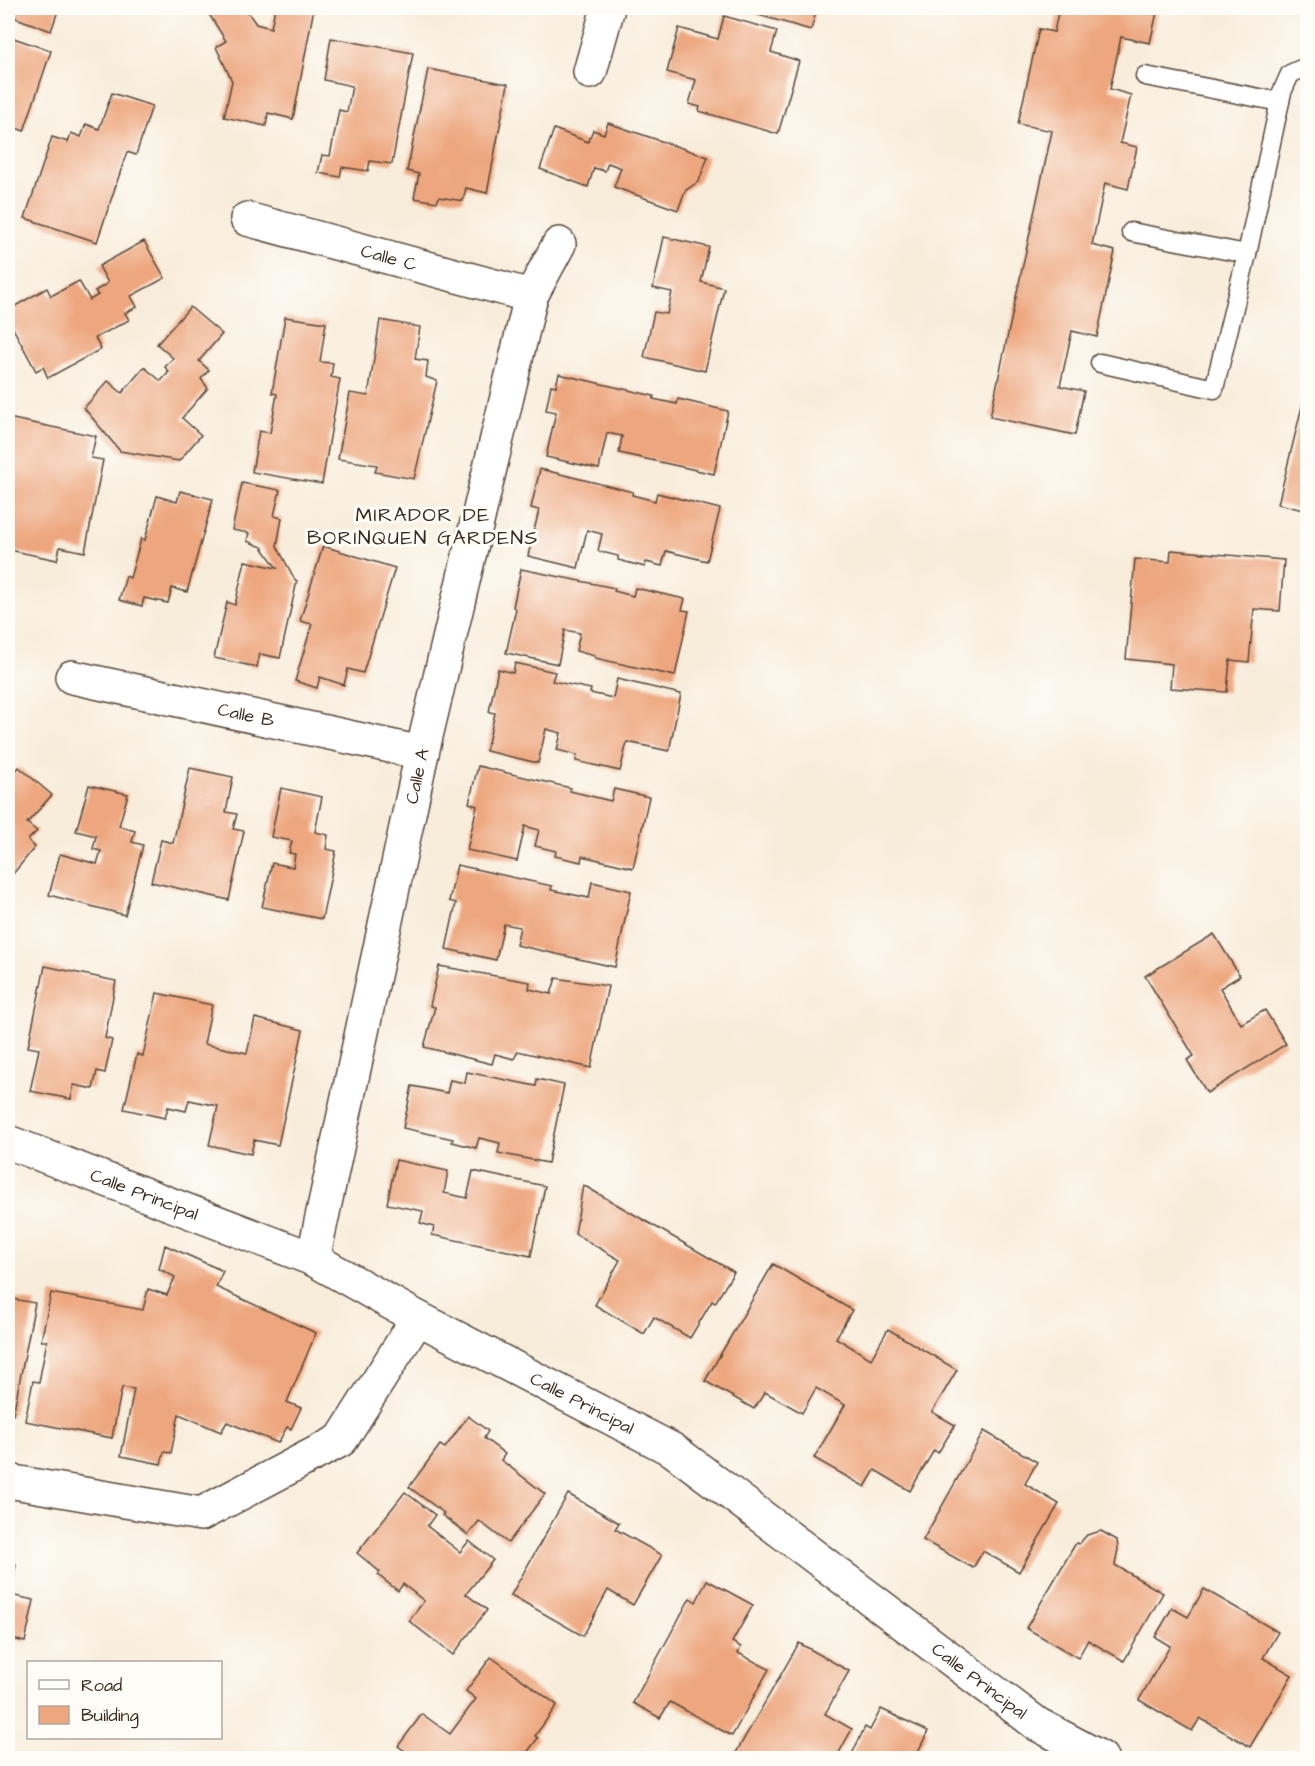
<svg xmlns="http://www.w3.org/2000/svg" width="1315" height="1766" viewBox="0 0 1315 1766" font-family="'Architects Daughter',sans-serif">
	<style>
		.building { fill: #eda67d }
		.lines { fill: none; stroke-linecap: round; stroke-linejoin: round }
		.lane-casing { stroke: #57473a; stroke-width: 21 }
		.street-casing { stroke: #57473a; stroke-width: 36 }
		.lane { stroke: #fff; stroke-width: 18 }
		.street { stroke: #fff; stroke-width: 33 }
		.labels { text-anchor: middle; stroke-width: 6; stroke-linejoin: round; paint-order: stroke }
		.street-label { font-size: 18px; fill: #3b2a1e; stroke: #fdfcf7 }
		.neighbourhood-label { font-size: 20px; letter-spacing: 1.5px; fill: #3b2a1e; stroke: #fdfcf7 }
	</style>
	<rect width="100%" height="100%" fill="#fdfcf7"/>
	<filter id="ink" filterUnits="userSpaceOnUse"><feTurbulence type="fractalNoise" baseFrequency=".0167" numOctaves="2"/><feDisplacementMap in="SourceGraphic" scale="12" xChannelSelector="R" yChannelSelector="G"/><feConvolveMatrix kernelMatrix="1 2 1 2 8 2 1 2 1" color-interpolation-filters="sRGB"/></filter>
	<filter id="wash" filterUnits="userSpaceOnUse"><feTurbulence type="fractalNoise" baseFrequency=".008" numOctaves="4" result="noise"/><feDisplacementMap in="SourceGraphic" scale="24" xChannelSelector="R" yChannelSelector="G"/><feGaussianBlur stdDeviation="1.35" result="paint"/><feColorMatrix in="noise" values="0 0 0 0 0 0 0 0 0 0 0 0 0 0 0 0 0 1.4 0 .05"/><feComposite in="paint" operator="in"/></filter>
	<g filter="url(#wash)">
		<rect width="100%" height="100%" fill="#f8eddb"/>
		<g id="blocks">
			<g class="building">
				<path d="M8,8H59L51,31L8,15Z"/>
				<path d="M212,8H245L256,24L271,28L275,8H314L293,119L268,113L266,126L224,117L232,81L216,47L226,41L207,11Z"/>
				<path d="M734,8H817L811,30Z"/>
				<path d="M1059,8H1158L1150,43L1121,37L1110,89L1131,95L1120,143L1137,147L1128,189L1105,183L1092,245L1115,251L1097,337L1072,331L1060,386L1084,391L1075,435L990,417L1052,131L1018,124L1039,29L1054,32Z"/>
				<path d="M724,16L777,31L771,52L799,61L778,134L699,111L700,107L689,104L696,80L667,72L679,28L718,39Z"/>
				<path d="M8,36L51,51L24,131L8,125Z"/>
				<path d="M331,38L413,53L392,164L370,161L368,171L342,167L340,177L318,173L322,155L330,156L339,110L347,112L352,86L324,80Z"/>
				<path d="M428,69L508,84L487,193L466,188L463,201L439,197L437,202L414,198L419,174L407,171Z"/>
				<path d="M112,93L152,106L136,155L127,152L97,242L25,218L52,137L68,142L71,133L81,137L86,124L99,129Z"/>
				<path d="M608,123L708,157L699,181L685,191L678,210L614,187L621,168L608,163L605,171L594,168L588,187L540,169L554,129L588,142L593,130L604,134Z"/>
				<path d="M664,237L709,247L701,282L724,288L705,371L644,357L654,312L667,314L672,292L653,288Z"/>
				<path d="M144,241L165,278L131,296L137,307L125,313L129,320L95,338L101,349L48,378L43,367L36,371L8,319V310L47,288L51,296L79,281L90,300L98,295L95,291L108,283L99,266Z"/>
				<path d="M190,307L222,334L199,361L209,370L201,379L208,388L182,418L201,435L179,461L120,451L84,408L108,381L122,393L144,367L161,381L169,372L165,367L173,358L157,344Z"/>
				<path d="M285,317L326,323L320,362L333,363L331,377L340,379L322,484L252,472L259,431L270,433L277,394L272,393Z"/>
				<path d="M380,320L420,327L415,359L428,361L426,377L437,381L414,479L375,472L377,465L338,459L350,393L368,396Z"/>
				<path d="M559,374L654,396L653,399L677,404L678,399L728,411L714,474L619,453L622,436L607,433L599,469L546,457L556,412L546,410L551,385L556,386Z"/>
				<path d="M1307,386L1308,387V511L1278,504Z"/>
				<path d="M8,418L96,436L91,458L103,460L85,552L60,547L57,560L9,550Z"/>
				<path d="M540,469L633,492L632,495L655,501L657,493L720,509L707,561L666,551L662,566L646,562L645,567L618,560V556L598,551L602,534L587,530L578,568L528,556L539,510L531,508Z"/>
				<path d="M242,483L280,490L274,516L282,518L277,546L295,580L297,581L280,658L260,654L257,667L214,658L227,602L235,605L245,561L277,568L262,547L247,541L249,533L232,530Z"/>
				<path d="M180,491L213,499L187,592L172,588L168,603L144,598L142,606L119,600L126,576L130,578L141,539L145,540L157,496L177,502Z"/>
				<path d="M323,546L395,568L363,673L348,669L344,685L320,677L317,688L295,681L312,624L300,621Z"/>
				<path d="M1171,550L1284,560L1280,611L1254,609L1249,662L1230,660L1227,692L1170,688L1172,664L1126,659L1135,559L1170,562Z"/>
				<path d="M521,569L615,588L614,591L633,596L635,588L685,599L682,610L689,611L675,676L595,658V656L576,651L580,633L565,630L558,664L506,653L516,609L513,607Z"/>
				<path d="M515,663L555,672L552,681L591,689L590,693L613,698L617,679L681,694L669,751L627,742L620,771L576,761L577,755L557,750L561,733L546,729L538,763L486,751L495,713L489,712L498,669L513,673Z"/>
				<path d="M478,766L571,788L570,791L611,801L614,789L649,797L633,868L582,856L581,862L555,856L556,851L535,846L539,830L525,826L517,861L467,850L477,806L469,803Z"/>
				<path d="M19,767L52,795L27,823L37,831L28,840L35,847L8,880V780Z"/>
				<path d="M190,768L233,777L226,812L237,814L233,829L244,831L229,900L151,882L161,840L173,843Z"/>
				<path d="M89,785L128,794L119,826L135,831L132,842L143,845L125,915L49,895L60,854L97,864L101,851L93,849L96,836L76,831Z"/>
				<path d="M281,788L322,797L315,832L328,835L326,849L336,851L322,919L262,907L272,863L293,867L295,854L289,853L292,841L271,837Z"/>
				<path d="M457,865L552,886L551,890L589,898L592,882L631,891L615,967L516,945L520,927L504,924L496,960L446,949L456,903L449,901Z"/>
				<path d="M1214,934L1240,976L1220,988L1241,1024L1265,1010L1286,1044L1207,1093L1187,1060L1194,1056L1145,976Z"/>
				<path d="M45,966L116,981L105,1038L112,1040L105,1073L97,1071L93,1089L74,1085L71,1099L30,1091L39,1049L28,1047Z"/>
				<path d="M439,966L530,982L529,989L551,994L556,978L608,986L591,1068L518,1051L514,1059L495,1054L492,1064L424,1047L435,1007L430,1006Z"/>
				<path d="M157,993L212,1005L204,1044L247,1053L255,1018L303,1030L278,1145L254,1140L251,1154L209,1145L218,1106L189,1100L186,1111L168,1107L165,1118L124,1109L137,1054L143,1056Z"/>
				<path d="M467,1072L536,1086L537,1079L564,1085L548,1163L498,1153L500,1143L479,1138L476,1148L452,1142L453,1139L403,1128L412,1086L447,1093L450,1080L465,1083Z"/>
				<path d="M396,1160L448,1171L444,1193L467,1198L473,1171L545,1186L531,1256L432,1235L434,1227L420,1223L423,1211L387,1204Z"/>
				<path d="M583,1185L734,1272L715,1303L712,1301L690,1338L654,1317L644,1334L595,1305L620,1260L575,1234Z"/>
				<path d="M165,1245L223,1271L216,1287L316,1333L287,1402L301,1408L291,1429L287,1427L278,1443L227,1422L221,1432L179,1414L171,1453L164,1452L161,1464L121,1456L134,1389L122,1387L112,1438L25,1421L33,1381L39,1382L47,1341H41L51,1293L143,1310L148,1289L167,1295L175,1277L159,1269Z"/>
				<path d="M773,1264L852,1310L836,1338L871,1359L888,1329L957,1370L932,1412L955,1425L938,1453L934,1450L910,1491L875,1470L865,1487L814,1458L845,1405L816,1388L802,1413L765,1392L754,1409L705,1381Z"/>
				<path d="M8,1298L35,1303L13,1415L8,1414Z"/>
				<path d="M468,1416L488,1431L484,1438L505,1454L501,1460L545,1494L508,1543L479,1521L468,1535L442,1515L444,1513L409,1487L440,1445L445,1448Z"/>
				<path d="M984,1431L1037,1462L1025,1484L1059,1504L1019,1572L983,1551L973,1568L923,1540Z"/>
				<path d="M405,1492L435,1515L427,1526L460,1552L469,1541L493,1560L466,1594L487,1610L453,1655L409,1621L424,1601L403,1584L398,1591L378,1575L380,1572L357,1553Z"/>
				<path d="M568,1494L619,1523L615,1529L662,1555L633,1605L608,1590L583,1636L511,1595Z"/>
				<path d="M1101,1531L1117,1540L1118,1549L1115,1565L1163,1593L1124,1661L1088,1640L1078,1658L1026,1628L1076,1543L1079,1544L1087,1535Z"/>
				<path d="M8,1562L16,1564L10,1595L34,1600L25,1642L8,1638Z"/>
				<path d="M707,1580L753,1605L732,1642L741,1647L738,1653L769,1669L732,1736L670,1702L660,1718L633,1703L690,1598L696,1602Z"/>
				<path d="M1204,1589L1278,1632L1263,1658L1292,1675L1250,1747L1200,1718L1192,1731L1139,1700L1170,1646L1155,1637L1172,1608L1188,1617Z"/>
				<path d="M799,1643L849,1671L825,1714L852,1729L836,1758H733Z"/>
				<path d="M491,1657L557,1705L535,1736L538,1738L523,1758H415L398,1746L422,1714L450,1734L476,1699L466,1691Z"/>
				<path d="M881,1709L928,1731L915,1758H850L865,1727L870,1730Z"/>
			</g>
		</g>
	</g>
	<g filter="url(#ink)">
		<use href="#blocks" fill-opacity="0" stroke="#57473a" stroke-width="1.5"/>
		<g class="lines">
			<defs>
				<g id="lane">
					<path d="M1145,76L1280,102"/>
					<path d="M1131,232L1247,254"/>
					<path d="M1100,363L1214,389L1247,254L1282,92L1290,74L1308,66"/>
				</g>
				<g id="street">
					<path d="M590,72L608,8"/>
					<path id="s1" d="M247,219L531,296"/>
					<path id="s2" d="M72,677L422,753"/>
					<path id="s3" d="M8,1142L313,1259L418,1318L673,1450L1037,1724L1101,1758"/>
					<path id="s4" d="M313,1259L422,753L531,296L559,244"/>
					<path d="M8,1481L201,1514L341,1440L418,1318"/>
				</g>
			</defs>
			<use href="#lane" class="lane-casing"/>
			<use href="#street" class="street-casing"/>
			<use href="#lane" class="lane"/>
			<use href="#street" class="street"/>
		</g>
	</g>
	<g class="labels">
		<g class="street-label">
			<text dy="6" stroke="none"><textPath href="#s1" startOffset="147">Calle C</textPath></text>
			<text dy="6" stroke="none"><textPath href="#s2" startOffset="178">Calle B</textPath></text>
			<text dy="6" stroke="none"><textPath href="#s4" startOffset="494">Calle A</textPath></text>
			<text dy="6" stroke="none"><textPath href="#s3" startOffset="146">Calle Principal</textPath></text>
			<text dy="6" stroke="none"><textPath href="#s3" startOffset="632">Calle Principal</textPath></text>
			<text dy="6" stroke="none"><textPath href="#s3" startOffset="1118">Calle Principal</textPath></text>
		</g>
		<g class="neighbourhood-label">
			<text x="423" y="521">MIRADOR DE<tspan x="423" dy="23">BORINQUEN GARDENS</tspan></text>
		</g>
	</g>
	<rect width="1315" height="1766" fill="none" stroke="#fdfcf7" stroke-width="30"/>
	<rect x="27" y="1661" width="195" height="78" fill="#fdfcf7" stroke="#afa8a0" stroke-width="1.5"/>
	<rect x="39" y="1680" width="30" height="9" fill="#ffffff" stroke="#afa8a0" stroke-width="1.5"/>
	<text x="81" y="1691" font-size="18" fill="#3b2a1e">Road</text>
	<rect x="39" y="1706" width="30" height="18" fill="#eda67d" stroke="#afa8a0" stroke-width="1.5"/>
	<text x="81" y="1721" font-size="18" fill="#3b2a1e">Building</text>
</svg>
